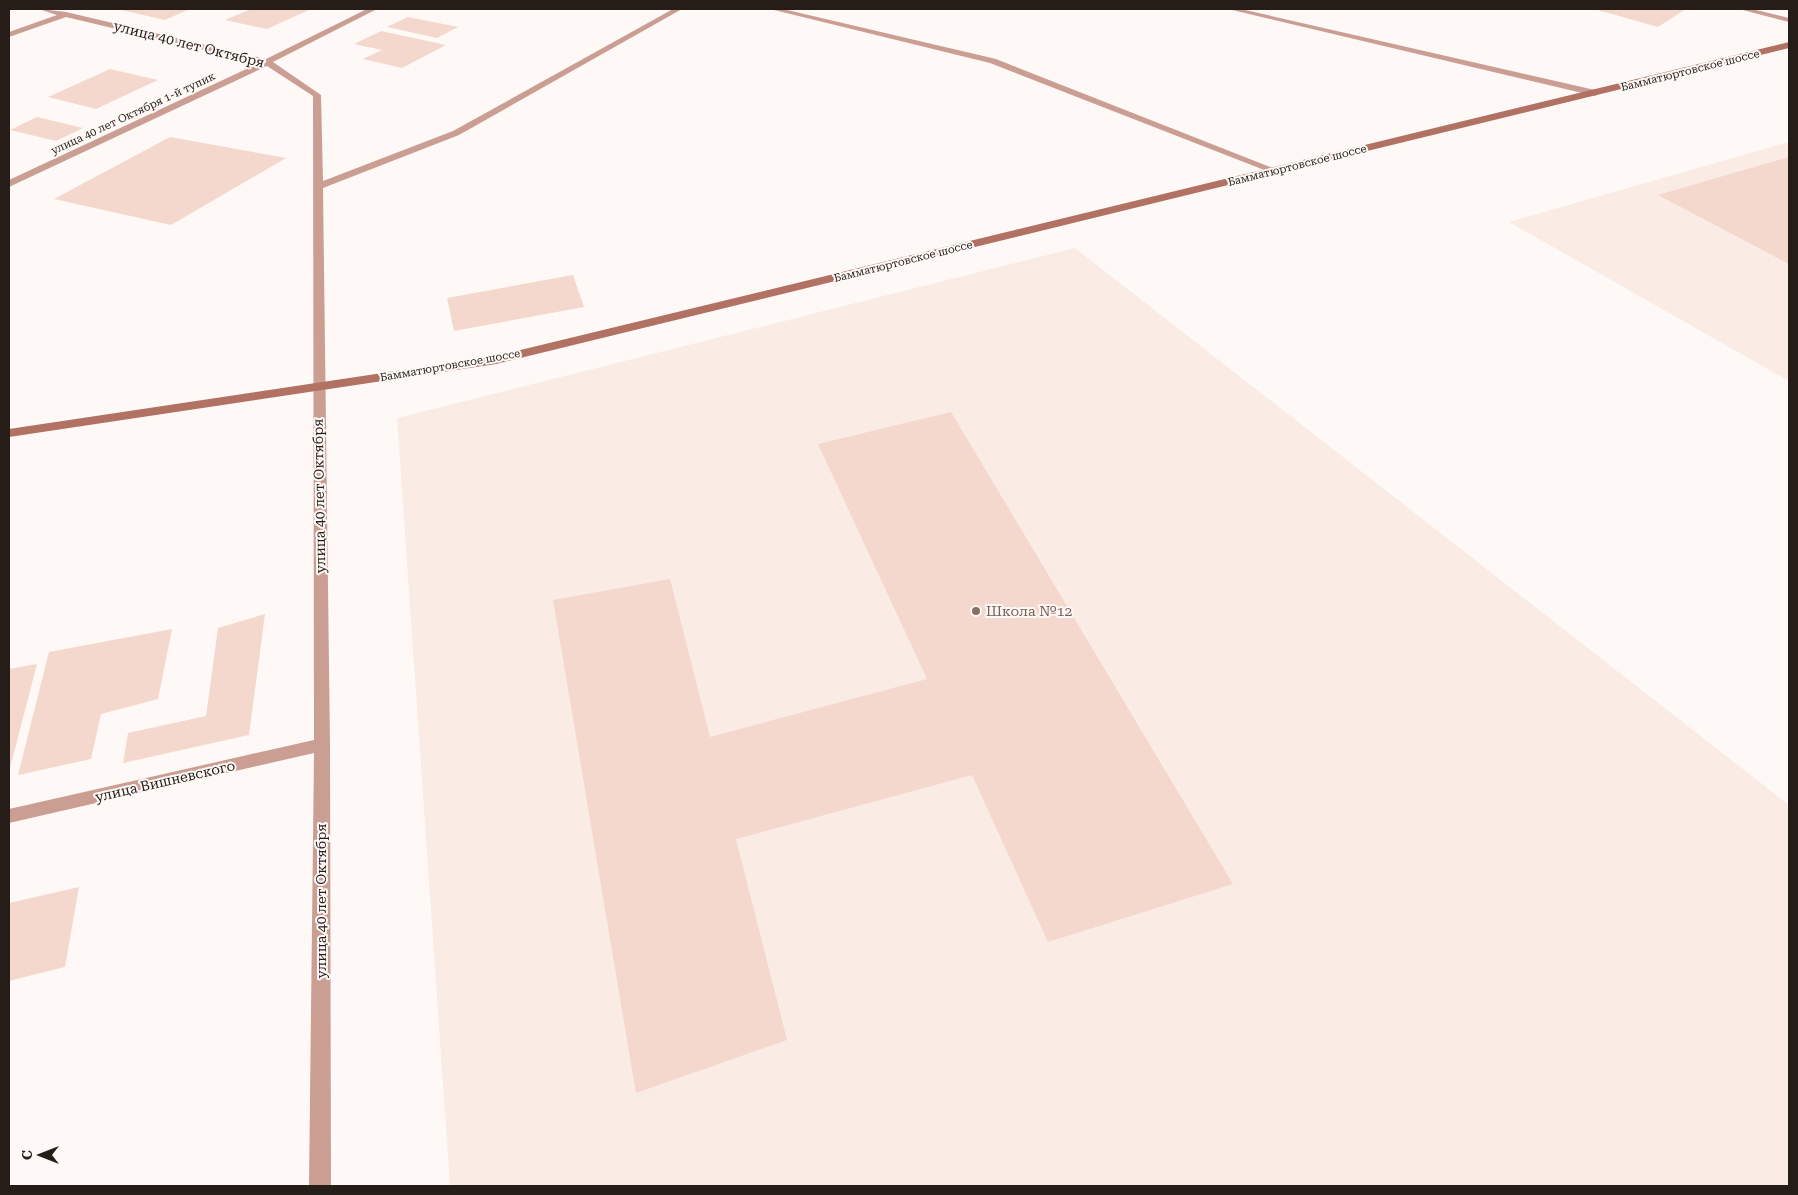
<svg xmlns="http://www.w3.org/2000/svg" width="1798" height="1195" viewBox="0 0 1798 1195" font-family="'Roboto Serif',serif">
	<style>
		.built { fill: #faebe5 }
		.building { fill: #f4d8cd }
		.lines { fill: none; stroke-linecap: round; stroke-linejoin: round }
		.street { fill: #cb9e94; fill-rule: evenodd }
		.secondary { fill: #b17163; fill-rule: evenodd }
		.education-dot { fill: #8d6e63; stroke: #fef9f6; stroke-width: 2 }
		.labels { text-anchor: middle; stroke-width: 4; stroke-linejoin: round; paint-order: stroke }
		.far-street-label { font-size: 11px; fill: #261c18; stroke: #fef9f6 }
		.street-label { font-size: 14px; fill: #261c18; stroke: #fef9f6 }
		.education-label { font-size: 14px; fill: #785e54; stroke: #fef9f6; text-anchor: start }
	</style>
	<rect width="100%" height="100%" fill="#fef9f6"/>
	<g class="built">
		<path d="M1789,142V381L1509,222Z"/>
		<path d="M1075,248L1789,805V1186H450L397,418Z"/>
	</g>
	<g class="building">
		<path d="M117,9H190L165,20Z"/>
		<path d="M251,9H311L267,29L225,20Z"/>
		<path d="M1594,9H1686L1658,27Z"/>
		<path d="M408,17L458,27L437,38L387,27Z"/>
		<path d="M381,31L446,45L402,68L363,59L382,50L354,44Z"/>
		<path d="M110,69L158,80L96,109L48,97Z"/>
		<path d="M37,117L83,128L56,141L10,130Z"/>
		<path d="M170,137L286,158L171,225L54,199Z"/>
		<path d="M1789,157V264L1658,195Z"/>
		<path d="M573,275L584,307L454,331L447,298Z"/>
		<path d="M951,412L1233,884L1048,942L972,775L736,839L787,1040L636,1093L553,600L670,579L710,737L927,679L818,444Z"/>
		<path d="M265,614L249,735L123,763L128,733L206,716L218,628Z"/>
		<path d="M172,629L158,699L101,714L91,759L18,775L49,652Z"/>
		<path d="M37,664L9,772V669Z"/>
		<path d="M79,887L65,967L9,981V903Z"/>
	</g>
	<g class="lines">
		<g class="street">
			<path d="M39,9L66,12L266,59L367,9H377L273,62L321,95L323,181L453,131L673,9H682L459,135L323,188L330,745L331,1186H309L314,753L9,823V809L314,740L313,96L267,66L9,187V180L259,63L66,17L9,37V32L57,15Z"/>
			<path d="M770,9H783L996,59L1280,171L1278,173H1272L990,63Z"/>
			<path d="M1228,9H1241L1595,90L1599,93L1595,96Z"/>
			<path d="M1739,9H1752L1789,18V22Z"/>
		</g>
		<path class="secondary" d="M1789,42V48L496,364L9,437V429L496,356Z"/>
	</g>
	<circle class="education-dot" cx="976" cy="611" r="5"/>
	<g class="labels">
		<g class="far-street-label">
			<text transform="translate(1690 70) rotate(-14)" y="4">Бамматюртовское шоссе</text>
			<text transform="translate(133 113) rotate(-25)" y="4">улица 40 лет Октября 1-й тупик</text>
			<text transform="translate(1297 165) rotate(-14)" y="4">Бамматюртовское шоссе</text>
			<text transform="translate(903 261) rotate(-14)" y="4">Бамматюртовское шоссе</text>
			<text transform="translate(450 365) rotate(-10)" y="4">Бамматюртовское шоссе</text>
		</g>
		<g class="street-label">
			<text transform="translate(189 44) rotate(14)" y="5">улица 40 лет Октября</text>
			<text transform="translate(319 496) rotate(-91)" y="5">улица 40 лет Октября</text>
			<text transform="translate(165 781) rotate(-13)" y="5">улица Вишневского</text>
			<text transform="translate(321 901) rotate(-90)" y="5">улица 40 лет Октября</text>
		</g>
		<g class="education-label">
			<text x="986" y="616">Школа №12</text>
		</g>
	</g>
	<rect width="1798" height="1195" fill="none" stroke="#261c18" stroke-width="20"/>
	<g transform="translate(40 1155) rotate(270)" stroke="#fef9f6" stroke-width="4" paint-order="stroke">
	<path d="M0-4L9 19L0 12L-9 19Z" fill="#261c18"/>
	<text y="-8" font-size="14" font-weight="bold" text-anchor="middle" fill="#261c18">С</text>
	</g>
</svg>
